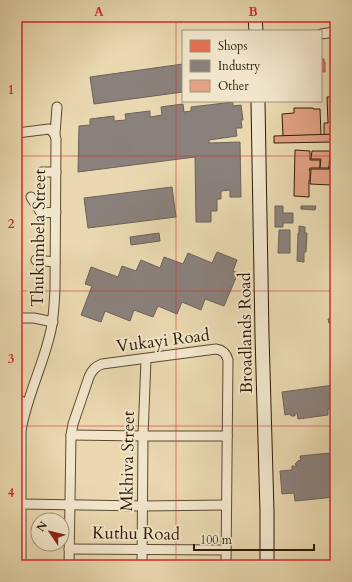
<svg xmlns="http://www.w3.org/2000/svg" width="352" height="582" viewBox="0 0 352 582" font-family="Cardo,serif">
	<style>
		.shops { fill: #e76f51; stroke: #b0563a }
		.industry { fill: #8a817c; stroke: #6f6258 }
		.building { fill: #e3a284; stroke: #2f1a04 }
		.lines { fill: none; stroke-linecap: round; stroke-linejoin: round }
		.street-casing { stroke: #5e4a2f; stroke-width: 11 }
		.secondary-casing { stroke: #2f1a04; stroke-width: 15 }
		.street { stroke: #f1e6cc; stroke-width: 9 }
		.secondary { stroke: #f1e6cc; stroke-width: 13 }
		.grid { fill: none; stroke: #d62828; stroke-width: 1; stroke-opacity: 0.55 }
		.labels { text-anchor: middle; stroke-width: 4; stroke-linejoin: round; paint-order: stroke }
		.street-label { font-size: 17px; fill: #2f1a04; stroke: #f1e6cc }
		.neatline { fill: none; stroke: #d62828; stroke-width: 1.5 }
		.grid-label { font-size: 13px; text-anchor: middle; font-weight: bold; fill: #d62828 }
	</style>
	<rect width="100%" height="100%" fill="#e9d8b0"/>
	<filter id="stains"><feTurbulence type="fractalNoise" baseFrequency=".005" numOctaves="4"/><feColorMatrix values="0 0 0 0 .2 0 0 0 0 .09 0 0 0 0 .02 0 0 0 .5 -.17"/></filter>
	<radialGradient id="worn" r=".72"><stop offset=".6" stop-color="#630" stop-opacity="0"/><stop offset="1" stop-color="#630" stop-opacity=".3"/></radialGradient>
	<path class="shops" d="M321,59H324V62H325V72H321V76Z"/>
	<g class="industry">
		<path d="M183,64V92L94,104L90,77Z"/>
		<path d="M233,102V106L241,105L243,120H241L242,128H236L237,136L209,140V143L240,142L241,197H230V190L221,191V199H217V211H211V222H196L195,157L78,172L79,126L90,125V119L114,116V121L126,120L125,114L150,111V117L162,115L161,107L183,104L184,112L191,111V107Z"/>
		<path d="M172,187L176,217L88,228L84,198Z"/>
		<path d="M275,206H283V213H293V223H283V227H275Z"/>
		<path d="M301,206H316L315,210L301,209Z"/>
		<path d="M299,226L305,227V233H307L306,252H304V262L297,261L298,233H299Z"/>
		<path d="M279,230H290V253H278Z"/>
		<path d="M159,233L160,241L131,245L130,237Z"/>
		<path d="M217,252L237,260L233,271L238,273L224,306L205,299L201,310L182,302L177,314L158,306L153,317L134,310L130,321L105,311L101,322L81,315L92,286L85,284L91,267L118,277L122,266L136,271L141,260L160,268L164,257L183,264L188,253L212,263Z"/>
		<path d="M333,313H335V329L334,324H330V323H329L328,319L334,318Z"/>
		<path d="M334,385L335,408L328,409V415L298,419L297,413H295V416H291L290,414L285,415L282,392Z"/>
		<path d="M330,453L331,463L335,462V497L295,501L294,493L282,494L280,471L292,470V466H297L295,464L299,460L301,462L300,456Z"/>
	</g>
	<g class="building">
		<path d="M327,97H335V134L324,135V123H328Z"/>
		<path d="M294,108H313V109H320L321,135L283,136L282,114L294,113Z"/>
		<path d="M335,134V142L274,143V136Z"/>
		<path d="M295,150L310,151V160H320V168H310L309,170H310V180H309V197L294,196Z"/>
		<path d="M312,151H330L329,168H320L321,159H311Z"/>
		<path d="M330,160H335V169H329Z"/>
		<path d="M311,169H335V179L331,185L310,184Z"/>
	</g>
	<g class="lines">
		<defs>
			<g id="street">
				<path d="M321,34L335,32"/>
				<path d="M17,133L49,129C53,131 55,134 56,139L55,289C54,305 54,322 49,338C41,370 26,399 21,431V565"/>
				<path d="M55,134L57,107"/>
				<path d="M41,172H56"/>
				<path d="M31,197L40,211L42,213L56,212"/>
				<path d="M36,260L55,262"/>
				<path d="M17,318H34L53,322"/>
				<path d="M17,400L27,403"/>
				<path d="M71,435L143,436H227"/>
				<path d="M21,504L143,506L226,505"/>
				<path d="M69,549L226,550"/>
				<path d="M69,565L71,435L73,424L89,377C92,370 95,367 102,364L216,349C223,350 226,353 228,360L226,565"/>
				<path d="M142,565L143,436L146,359"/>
			</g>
			<g id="secondary">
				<path d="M255,17L256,31"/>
				<path d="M258,101L262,335L267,511V565"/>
			</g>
		</defs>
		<use href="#street" class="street-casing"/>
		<use href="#secondary" class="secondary-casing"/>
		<use href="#street" class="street"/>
		<use href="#secondary" class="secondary"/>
	</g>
	<path class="grid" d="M176,17V565M17,156H335M17,291H335M17,426H335"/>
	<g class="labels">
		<g class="street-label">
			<text transform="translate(38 238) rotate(-89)" y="6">Thukumbela Street</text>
			<text transform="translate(245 333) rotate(-91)" y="6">Broadlands Road</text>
			<text transform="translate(163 340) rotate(-7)" y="6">Vukayi Road</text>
			<text transform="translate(127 461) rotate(-89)" y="6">Mkhiva Street</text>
			<text transform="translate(136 533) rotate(1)" y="6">Kuthu Road</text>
		</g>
	</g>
	<rect width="352" height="582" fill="none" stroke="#e9d8b0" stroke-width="44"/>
	<rect x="182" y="30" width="140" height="72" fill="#f1e6cc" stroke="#a3947c"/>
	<rect x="190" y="40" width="20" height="12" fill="#e76f51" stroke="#a3947c"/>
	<text x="218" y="50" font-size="12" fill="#2f1a04">Shops</text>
	<rect x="190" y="60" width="20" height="12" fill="#8a817c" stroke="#a3947c"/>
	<text x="218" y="70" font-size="12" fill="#2f1a04">Industry</text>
	<rect x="190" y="80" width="20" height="12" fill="#e3a284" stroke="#a3947c"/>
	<text x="218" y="90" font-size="12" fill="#2f1a04">Other</text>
	<g transform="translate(50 532) rotate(305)"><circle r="19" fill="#f1e6cc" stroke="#a3947c"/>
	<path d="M0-3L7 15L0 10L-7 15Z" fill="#8f2418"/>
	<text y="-6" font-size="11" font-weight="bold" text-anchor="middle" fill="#2f1a04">N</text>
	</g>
	<path d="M194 544v6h120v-6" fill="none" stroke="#2f1a04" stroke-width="2"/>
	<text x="200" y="544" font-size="12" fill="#2f1a04" stroke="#f1e6cc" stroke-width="3" paint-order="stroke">100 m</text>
	<rect x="22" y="22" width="308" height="538" class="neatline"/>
	<g class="grid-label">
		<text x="99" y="16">A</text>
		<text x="253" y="16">B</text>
		<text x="11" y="94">1</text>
		<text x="11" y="228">2</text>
		<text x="11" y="363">3</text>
		<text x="11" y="497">4</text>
	</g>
	<rect width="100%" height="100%" filter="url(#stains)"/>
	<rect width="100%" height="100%" fill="url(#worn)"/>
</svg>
